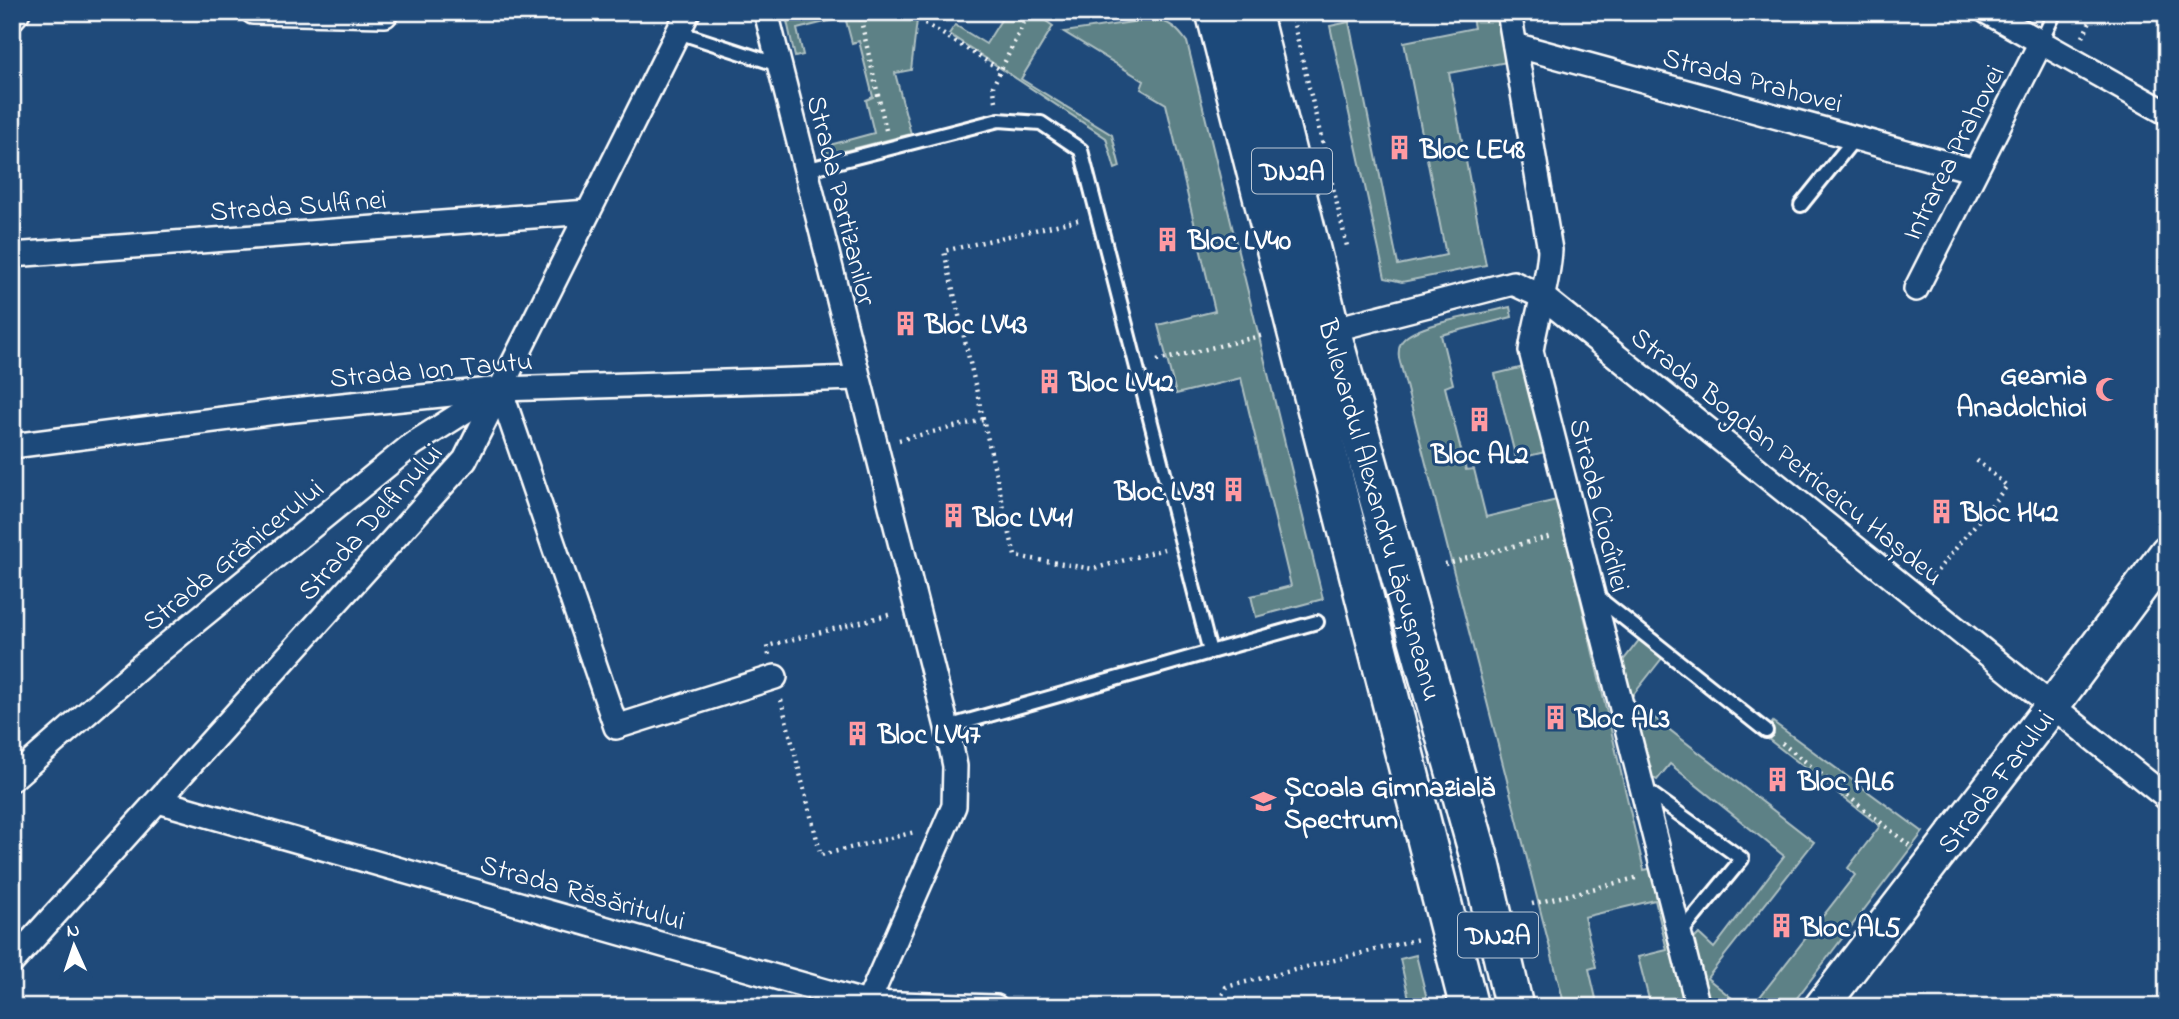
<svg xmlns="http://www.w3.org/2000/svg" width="2179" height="1019" viewBox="0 0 2179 1019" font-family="'Indie Flower',sans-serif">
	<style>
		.green { fill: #5d8186; stroke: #aec0c2; stroke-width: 2 }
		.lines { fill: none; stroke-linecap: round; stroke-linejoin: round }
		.lane-casing { stroke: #fff; stroke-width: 18 }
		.street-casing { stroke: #fff; stroke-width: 28 }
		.secondary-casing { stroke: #fff; stroke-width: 38 }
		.primary-casing { stroke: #fff; stroke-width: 42 }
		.path { stroke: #fff; stroke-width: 4.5; stroke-dasharray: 2 5; stroke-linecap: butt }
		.lane { stroke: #1f4a7a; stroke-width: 12 }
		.street { stroke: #1f4a7a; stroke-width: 23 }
		.secondary { stroke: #1f4a7a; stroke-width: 33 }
		.primary { stroke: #1f4a7a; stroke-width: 37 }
		.labels { text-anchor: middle; stroke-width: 6; stroke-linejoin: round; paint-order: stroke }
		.shield { fill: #1f4a7a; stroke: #bcc9d7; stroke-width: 2 }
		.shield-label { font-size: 26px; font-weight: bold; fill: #fff }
		.street-label { font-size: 28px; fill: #fff; stroke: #1f4a7a }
		.poi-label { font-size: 28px; font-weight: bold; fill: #fff; stroke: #1f4a7a; text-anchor: start }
	</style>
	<rect width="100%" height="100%" fill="#1f4a7a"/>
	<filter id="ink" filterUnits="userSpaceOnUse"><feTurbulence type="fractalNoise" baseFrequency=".0143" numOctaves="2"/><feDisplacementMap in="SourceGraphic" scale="14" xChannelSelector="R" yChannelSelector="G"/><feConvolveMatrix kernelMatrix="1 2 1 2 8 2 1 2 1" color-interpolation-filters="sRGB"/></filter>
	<g filter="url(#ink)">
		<g class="green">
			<path d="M785,12H918L911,70L895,73L911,134L828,155L826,146L874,133L866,100L873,97L859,41L852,43L845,17L797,29L803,55L795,57Z"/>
			<path d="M1006,12H1033L1053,26L1021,79L1112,135L1120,167L1115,169L1106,138L949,34L955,25L986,44Z"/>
			<path d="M1471,12H1497L1507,62L1449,73L1486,265L1402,282L1385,278L1330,26L1349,22L1398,265L1446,255L1404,42L1474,28Z"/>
			<path d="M1153,19C1170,22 1177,28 1187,42L1323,599L1256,617L1251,596L1291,586L1241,378L1176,394L1158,325L1215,311L1166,104L1141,89L1144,81L1064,32Z"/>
			<path d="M1510,307L1512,317L1441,335L1453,384L1445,387L1466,470L1474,469L1486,517L1557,500L1644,870L1653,868L1688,1007H1651L1638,957L1667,950L1655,900L1584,917L1596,967L1589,969L1598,1007H1565L1399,358C1398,350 1399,343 1405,338C1422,323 1486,313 1510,307Z"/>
			<path d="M1524,367L1545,452L1516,459L1495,374Z"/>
			<path d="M1640,639L1663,657L1630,699L1814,842L1707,978L1743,1007H1707L1691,942L1699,934L1714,948L1784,856L1670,764L1657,780L1652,777L1619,666Z"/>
			<path d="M1773,722L1923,832L1790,1007H1752L1855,875L1848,868L1880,826L1763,735Z"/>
			<path d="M1416,955L1429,1007H1411L1400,959Z"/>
		</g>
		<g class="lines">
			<defs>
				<g id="lane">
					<path d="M678,32L779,65"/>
					<path d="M2041,42L2055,12"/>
					<path d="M805,170L999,120L1041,123L1081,150L1210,652L947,727"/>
					<path d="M1801,205L1855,138"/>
					<path d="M1596,596L1766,731"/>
					<path d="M1210,652L1317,622"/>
					<path d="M1643,788L1742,859L1680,934"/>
				</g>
				<g id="street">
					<path d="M253,12L385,15"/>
					<path d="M766,12L947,727L955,766L954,806L866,1007"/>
					<path d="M1509,12L1550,250C1548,285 1536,317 1531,351L1698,1007"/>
					<path d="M1987,12L2167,113"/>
					<path d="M12,19L18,12"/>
					<path d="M1515,45L1975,171"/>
					<path d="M12,255L588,212"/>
					<path d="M1916,289L2041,42"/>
					<path d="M1331,330L1513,283L1543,297L2167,798"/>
					<path d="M12,446L284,411L500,389L857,378"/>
					<path d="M12,779L141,666L413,444L500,389L616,727L775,677"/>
					<path d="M158,801L867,1003L996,1007"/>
					<path d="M12,962L465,460L688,12"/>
				</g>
				<g id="secondary">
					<path id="s1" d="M1821,1007L2053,705L2167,552"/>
				</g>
				<g id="primary">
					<path d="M1215,12L1469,1007"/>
					<path id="s2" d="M1252,12L1331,330L1481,864L1514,1007"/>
				</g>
			</defs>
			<use href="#lane" class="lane-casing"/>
			<use href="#street" class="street-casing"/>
			<use href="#secondary" class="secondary-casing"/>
			<use href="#primary" class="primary-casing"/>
			<g class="path">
				<path d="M859,12L886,130"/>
				<path d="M907,12L1001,70"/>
				<path d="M1291,12L1347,246"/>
				<path d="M2083,37L2094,12"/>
				<path d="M996,101L993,86L1029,12"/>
				<path d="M1078,220L944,251L1015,556L1093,569L1164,549"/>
				<path d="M1157,361L1264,335"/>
				<path d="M899,440L983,420"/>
				<path d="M1445,564L1552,536"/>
				<path d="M1933,576L2007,486L1975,459"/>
				<path d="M769,655L767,646L892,614"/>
				<path d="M781,700L821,855L915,832"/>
				<path d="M1782,743L1909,845"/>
				<path d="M1532,904L1640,877"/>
				<path d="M1216,1007L1226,987L1419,939"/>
			</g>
			<use href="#lane" class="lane"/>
			<use href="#street" class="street"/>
			<use href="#secondary" class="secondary"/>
			<use href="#primary" class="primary"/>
		</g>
	</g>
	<defs>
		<symbol id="building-bare" viewBox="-9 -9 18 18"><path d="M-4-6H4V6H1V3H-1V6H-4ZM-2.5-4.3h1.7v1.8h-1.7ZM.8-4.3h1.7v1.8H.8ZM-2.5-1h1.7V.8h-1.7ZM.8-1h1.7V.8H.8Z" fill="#ff9aa2" stroke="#1f4a7a" stroke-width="2.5" paint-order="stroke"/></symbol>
		<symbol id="mosque-bare" viewBox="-9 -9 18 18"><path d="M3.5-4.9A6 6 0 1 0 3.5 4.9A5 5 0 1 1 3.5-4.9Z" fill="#ff9aa2" stroke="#1f4a7a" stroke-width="2.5" paint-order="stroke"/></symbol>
		<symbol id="school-bare" viewBox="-9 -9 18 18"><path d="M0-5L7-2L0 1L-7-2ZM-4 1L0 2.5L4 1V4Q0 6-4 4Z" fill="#ff9aa2" stroke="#1f4a7a" stroke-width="2.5" paint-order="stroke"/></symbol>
	</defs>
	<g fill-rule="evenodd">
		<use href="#building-bare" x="1382" y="130" width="35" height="35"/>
		<use href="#building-bare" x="1150" y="222" width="35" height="35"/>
		<use href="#building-bare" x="888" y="306" width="35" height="35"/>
		<use href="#building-bare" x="1032" y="364" width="35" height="35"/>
		<use href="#mosque-bare" x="2090" y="372" width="35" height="35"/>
		<use href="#building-bare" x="1462" y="402" width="35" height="35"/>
		<use href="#building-bare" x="1216" y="472" width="35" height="35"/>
		<use href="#building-bare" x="1924" y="494" width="35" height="35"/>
		<use href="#building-bare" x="936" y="498" width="35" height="35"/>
		<use href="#building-bare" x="1538" y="700" width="35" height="35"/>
		<use href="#building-bare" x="840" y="716" width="35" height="35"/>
		<use href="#building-bare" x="1760" y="762" width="35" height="35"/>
		<use href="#school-bare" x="1246" y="784" width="35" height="35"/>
		<use href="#building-bare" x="1764" y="908" width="35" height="35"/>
	</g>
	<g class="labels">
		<g class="shield">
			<rect x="1252" y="148.5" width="80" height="45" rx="5"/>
			<rect x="1458" y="912.5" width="80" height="45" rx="5"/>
		</g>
		<g class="shield-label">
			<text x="1292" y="180">DN2A</text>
			<text x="1498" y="944">DN2A</text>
		</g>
		<g class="street-label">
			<text transform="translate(1753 79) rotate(15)" y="10">Strada Prahovei</text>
			<text transform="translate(1952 152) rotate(-63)" y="10">Intrarea Prahovei</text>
			<text transform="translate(843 200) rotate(76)" y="10">Strada Partizanilor</text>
			<text transform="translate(298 204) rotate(-4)" y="10">Strada Sulfinei</text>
			<text transform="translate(431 368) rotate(-5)" y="10">Strada Ion Tautu</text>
			<text transform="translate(1788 455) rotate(39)" y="10">Strada Bogdan Petriceicu Hașdeu</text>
			<text transform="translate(1601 505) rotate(76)" y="10">Strada Ciocîrliei</text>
			<text dy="10" stroke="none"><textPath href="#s2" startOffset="514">Bulevardul Alexandru Lăpușneanu</textPath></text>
			<text transform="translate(369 521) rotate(-48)" y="10">Strada Delfinului</text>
			<text transform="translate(232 554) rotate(-39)" y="10">Strada Grănicerului</text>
			<text dy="10" stroke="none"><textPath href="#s1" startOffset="285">Strada Farului</textPath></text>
			<text transform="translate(583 891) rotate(16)" y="10">Strada Răsăritului</text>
		</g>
		<g class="poi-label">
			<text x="1420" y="158">Bloc LE48</text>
			<text x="1188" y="249">Bloc LV40</text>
			<text x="925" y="333">Bloc LV43</text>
			<text x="2087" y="384" text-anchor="end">Geamia<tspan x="2087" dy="32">Anadolchioi</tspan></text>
			<text x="1069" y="391">Bloc LV42</text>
			<text x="1480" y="463" text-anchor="middle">Bloc AL2</text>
			<text x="1214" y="500" text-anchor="end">Bloc LV39</text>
			<text x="1961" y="521">Bloc H42</text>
			<text x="973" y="526">Bloc LV41</text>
			<text x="1575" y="727">Bloc AL3</text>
			<text x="878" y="743">Bloc LV47</text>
			<text x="1798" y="790">Bloc AL6</text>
			<text x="1284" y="796">Școala Gimnazială<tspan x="1284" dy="32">Spectrum</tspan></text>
			<text x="1801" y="936">Bloc AL5</text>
		</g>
	</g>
	<rect width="2179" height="1019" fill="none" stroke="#1f4a7a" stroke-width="42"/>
	<rect x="21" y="21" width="2137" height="977" fill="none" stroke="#fff" stroke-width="2.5" filter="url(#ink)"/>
	<g transform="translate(74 946) rotate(357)" stroke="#1f4a7a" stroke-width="5" paint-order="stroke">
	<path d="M0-5L12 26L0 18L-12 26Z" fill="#ffffff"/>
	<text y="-10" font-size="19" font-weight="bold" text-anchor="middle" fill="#ffffff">N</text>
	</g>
</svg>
